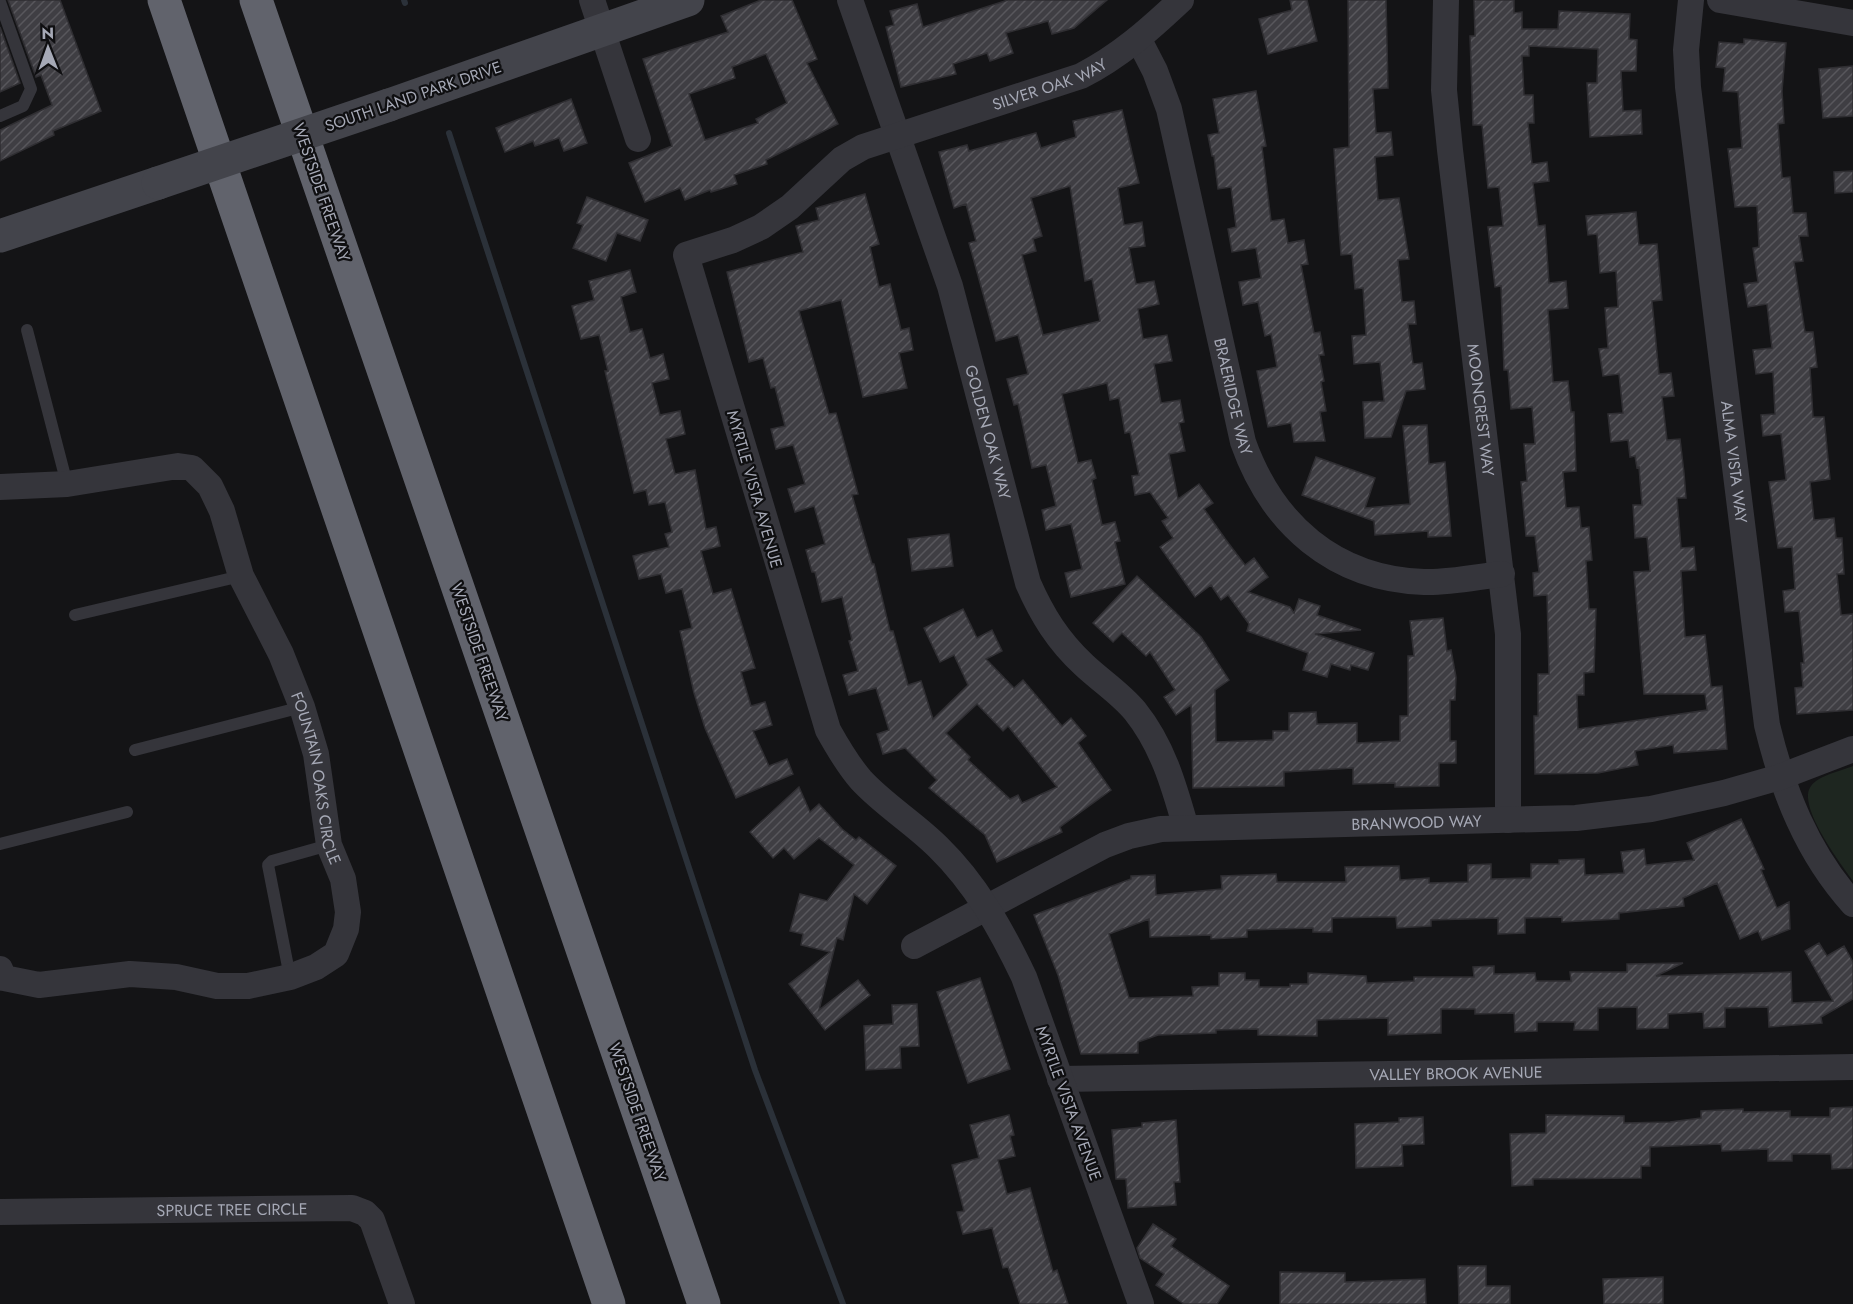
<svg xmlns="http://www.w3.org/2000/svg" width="1853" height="1304" viewBox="0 0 1853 1304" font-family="Jost,sans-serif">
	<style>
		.park { fill: #1e2620 }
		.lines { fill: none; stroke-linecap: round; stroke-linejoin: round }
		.stream { stroke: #2b3139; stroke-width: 6 }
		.building { fill: url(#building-hatch); stroke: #2f2e32; stroke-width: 1.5; fill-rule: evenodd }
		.lane { stroke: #35353b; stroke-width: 12 }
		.street { stroke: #35353b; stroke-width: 26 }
		.secondary { stroke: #43444b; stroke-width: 33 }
		.highway { stroke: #61636c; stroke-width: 33 }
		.secondary-bridge { stroke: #43444b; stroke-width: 33 }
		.labels { text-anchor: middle; stroke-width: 4.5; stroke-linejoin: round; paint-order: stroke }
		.street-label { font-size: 16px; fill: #a6a9b6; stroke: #0f0f11 }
	</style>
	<defs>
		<pattern id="building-hatch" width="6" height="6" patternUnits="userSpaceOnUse" patternTransform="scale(1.5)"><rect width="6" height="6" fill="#3f3e43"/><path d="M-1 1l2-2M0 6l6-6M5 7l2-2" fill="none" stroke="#58575c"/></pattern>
	</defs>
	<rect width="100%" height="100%" fill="#141416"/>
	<path class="park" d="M1853,766V881C1841,864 1796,805 1811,786C1819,775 1841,771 1853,766Z"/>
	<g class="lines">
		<g class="stream">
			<path d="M404,0L405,3"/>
			<path d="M449,133L755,1070L843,1304"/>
		</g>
	</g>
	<g class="building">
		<path d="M8,0H60L101,111L53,131L54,135L0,161V130L52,105L41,75L36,77Z"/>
		<path d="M761,0H792L817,59L807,63L838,124L766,160L767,164L734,175L737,184L711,192L710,190L685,200L680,188L645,202L629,163L672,146L643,59L728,32L721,16ZM766,54L787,103L756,119L758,123L705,140L689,94L735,78L732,67Z"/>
		<path d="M1008,0H1107L1074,28L1052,34L1048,21L1006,33L1013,53L990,61L987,53L953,64L956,74L901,87L886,27L894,25L890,11L917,4L923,27Z"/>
		<path d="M1290,0H1307L1317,41L1268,54L1259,19L1292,10Z"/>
		<path d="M1348,0H1386L1388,88L1373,89L1376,133L1391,132L1393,155L1375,157L1378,200L1399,198L1409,259L1398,260L1402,302L1414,301L1416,324H1408L1413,364L1422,363L1425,389L1406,391L1391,437L1365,438L1363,402L1384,401L1380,362L1354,364L1352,336L1366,335L1363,288L1355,289L1352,254L1341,255L1339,228L1334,149L1349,147Z"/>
		<path d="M1474,0H1514V13L1522,12V29H1558L1559,11L1630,14L1629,39L1637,40L1636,71H1621L1623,111L1641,110L1642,134L1590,137L1587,83H1597L1598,49L1529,46V56H1522L1524,95H1533L1534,123H1528L1532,164L1547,162L1549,181L1533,183L1538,226L1545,225L1549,283L1566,281L1568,308L1548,310L1553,382L1568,381L1571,412H1574L1576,471L1563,472L1566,508L1579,507L1581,528L1589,527L1592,560L1586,561L1589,609H1596L1594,672L1584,673V695H1577L1578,729L1707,710L1705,694H1644L1634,572L1650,571L1647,537L1635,538L1633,505H1642L1639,467L1637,468L1635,456L1630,457L1628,440L1611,442L1608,414L1623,413L1619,374L1603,376L1599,349L1608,348L1605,308L1618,307L1616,271L1600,273L1597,234L1588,235L1586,216L1636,212L1639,245L1657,244L1662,300L1652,301L1659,374L1671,373L1674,396L1662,397L1667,440L1680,439L1684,473L1686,498H1677L1681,548L1694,547L1696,570L1681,571L1685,637L1705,635L1711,687L1722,686L1727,749L1674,753L1673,745L1635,751L1638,765L1598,773L1535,774L1534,716H1538V674H1549L1547,595L1534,596L1533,573L1539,572L1535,536H1526L1521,482L1527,481L1524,444H1535L1532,407L1511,409L1508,370H1504L1501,286L1495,287L1488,227L1503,226L1499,187L1488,188L1482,125H1473L1470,36H1475Z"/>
		<path d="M0,27L20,83L0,92Z"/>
		<path d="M1744,39L1786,43L1782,91L1784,123L1778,124L1782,178L1790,177L1793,213H1806L1808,236H1799L1803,261L1794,262L1805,332H1813L1817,367L1810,368L1813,417H1824L1830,479L1810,482L1814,520L1834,518L1836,538H1842L1844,574H1837L1841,615L1853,614V710L1797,714L1795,688L1803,687L1801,663H1804L1799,611L1785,612L1783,591L1795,589L1792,547L1778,548L1769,482L1786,480L1781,434L1763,436L1761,415L1775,414L1773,372L1756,374L1753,350L1772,348L1767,304L1748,307L1744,284L1758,282L1753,248L1759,247L1757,206L1735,207L1728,149L1742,148L1738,92L1723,91L1725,68L1716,67L1719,42L1744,44Z"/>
		<path d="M1853,66V116L1823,118L1819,69Z"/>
		<path d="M1256,91L1266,146L1262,147L1271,221L1284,219L1288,243L1304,240L1308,264L1301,265L1314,333L1320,332L1324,355H1319L1324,381L1321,382L1326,411L1320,412L1325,441L1294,442L1291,423L1268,427L1257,371L1277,367L1271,334L1265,336L1258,302L1243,305L1239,282L1261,278L1256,248L1232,252L1228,229L1236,227L1231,187L1218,189L1214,156H1212L1208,135L1219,133L1213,99Z"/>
		<path d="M571,99L587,143L564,151L559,138L535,146L533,141L505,152L496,128Z"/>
		<path d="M1122,110L1139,183L1118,188L1124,225L1142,222L1145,246L1129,248L1136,284L1154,281L1159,304L1138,309L1143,339L1167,335L1172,361L1154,364L1161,403L1180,400L1184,422L1179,423L1185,451L1169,454L1178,499L1199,484L1213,503L1204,509L1226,540L1245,565L1254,558L1268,577L1248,592L1290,607L1294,613L1299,599L1320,606L1317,615L1361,630L1315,634L1374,653L1368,670L1351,665L1350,670L1331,664L1327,677L1303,670L1308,653L1247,631L1249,624L1228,595L1221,600L1211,585L1195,597L1160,547L1173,538L1162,521L1168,518L1150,492L1135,495L1132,476L1139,475L1130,432L1125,433L1119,398L1110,400L1107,383L1062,394L1078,463L1091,460L1096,478L1092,480L1102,525L1115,522L1120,541L1115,542L1125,584L1071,597L1065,573L1082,569L1071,524L1046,530L1042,510L1056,506L1046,465L1032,468L1018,404L1014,405L1007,379L1028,374L1018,335L996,341L969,243L976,241L966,204L954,208L939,152L967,145L969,151L1036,133L1041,148L1076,137L1073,121ZM1070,186L1085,281L1092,279L1100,321L1043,335L1022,255L1036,251L1033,239L1042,236L1031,198Z"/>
		<path d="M1853,171V192L1835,193L1834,172Z"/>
		<path d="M865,194L879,244L870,247L879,287L890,284L901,330L909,328L913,350L899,353L907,388L863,397L841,300L799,311L829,414L836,413L858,494L852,495L872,564H874L890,631H893L908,685L921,681L933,719L968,685L954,655L940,662L924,628L963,609L977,638L992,630L1002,651L986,659L1014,688L1023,680L1062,726L1071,718L1086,736L1078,743L1111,790L1060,827L1062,832L997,862L985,835L929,788L937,780L905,748L883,754L877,734L889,730L876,688L849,695L843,675L858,671L849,641L852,640L842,597L822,602L815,572H812L806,550L825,544L814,506L795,512L788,489L805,484L793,445L776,449L771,429L785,426L775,387L771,388L763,358L749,362L727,272L803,252L796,226L819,220L816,208ZM977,704L1003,731L1008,726L1057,787L1022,803L1018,795L1010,799L968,760L970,757L946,733Z"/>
		<path d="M587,197L648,220L640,241L617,233L606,261L573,248L583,225L577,223Z"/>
		<path d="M630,270L636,292L621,297L630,332L642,329L650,358L663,354L669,379L652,383L660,415L680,411L685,434L666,439L675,474L695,470L706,529L716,527L720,546L701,551L713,594L731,589L755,668L741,672L751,706L765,702L772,725L753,731L769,766L787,759L793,774L736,798L705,728L694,693L680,631L692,628L682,589L666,593L661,574L639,579L633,556L669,547L665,534L672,532L665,502L649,505L646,490L634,493L605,371H608L599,335L581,339L572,306L594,300L589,281Z"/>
		<path d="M1427,425L1429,464L1445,462L1451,536L1428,537V531L1375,535L1374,521L1302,495L1316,457L1375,478L1365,508L1410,504L1403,426Z"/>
		<path d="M949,534L953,566L912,571L908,539Z"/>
		<path d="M1137,576L1201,637L1229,680L1215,690L1216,742L1273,740V731H1289V713L1316,712L1317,724L1357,723V743L1400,741V716H1408V656H1414L1410,621L1443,618L1447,651L1451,650L1456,677L1455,700H1450V741H1456V763H1439V786L1395,787V783L1353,784V768L1284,772V786L1193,788L1191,705L1176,715L1164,697L1175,690L1150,652L1146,656L1122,633L1113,642L1093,623Z"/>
		<path d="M799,787L810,812L819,804L842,829L856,840L859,837L896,866L867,904L854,894L843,940L837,938L819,1010L858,980L870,995L825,1030L789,984L830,952L801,945L803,934L790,931L800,894L827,901L854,865L819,838L794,859L784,848L773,858L750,832Z"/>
		<path d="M1741,819L1764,869L1761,870L1777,908L1789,902L1790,929L1762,940L1758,931L1740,939L1717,883L1683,898L1684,906L1619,913V919L1562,922V917L1525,918V933L1498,934V918L1431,920V926L1397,928L1396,917H1378L1332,918V932H1313V928L1247,930V937L1211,939V935L1150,937L1149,919L1109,934L1129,998L1193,996L1192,987L1219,986V973H1245V980H1259V987H1290V984H1308V973L1366,976L1367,983L1414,981V977H1474L1473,967L1494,966V974L1535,973L1536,981H1571L1570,972H1627V964L1683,963L1656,976L1791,972L1792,1003L1833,1001L1805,951L1819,943L1827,956L1844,946L1853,962V999L1821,1017L1822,1023L1769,1027L1768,1007L1725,1008V1027L1704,1028L1703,1012L1668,1014V1028L1637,1029V1007L1598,1008V1030H1574L1575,1022H1537V1031L1515,1032L1514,1013L1475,1014V1009H1441V1033L1388,1035V1018L1317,1020V1036L1258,1035V1029L1216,1030V1033L1158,1035L1138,1042V1053L1081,1054L1058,975L1034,915L1131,879V876L1155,875L1156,895L1222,889L1221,876L1276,874L1277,882H1346L1345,867L1399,866L1400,880L1429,878V883L1468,882V865L1491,864V879L1531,878V864H1559V860L1584,859L1585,875L1624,873L1621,852L1644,849L1646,865L1694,860L1687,843Z"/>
		<path d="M980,978L1010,1069L968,1083L937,992Z"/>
		<path d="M917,1004L919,1046L900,1047L901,1068L866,1070L864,1026L893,1024L892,1005Z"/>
		<path d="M1853,1107V1168L1832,1169L1831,1154H1792V1161H1768V1149L1722,1151L1721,1144L1650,1147V1166H1641V1178L1533,1179V1185L1512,1186L1510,1134L1546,1133V1115L1624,1116V1123L1670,1122L1701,1118V1111L1743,1109V1112L1790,1111V1117H1830V1108Z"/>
		<path d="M1009,1115L1014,1135L1010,1136L1015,1156L998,1160L1007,1194L1030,1188L1053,1272L1057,1270L1068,1304H1020L1008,1267L1003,1268L992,1228L963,1234L957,1212L964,1211L952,1165L979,1158L970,1125Z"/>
		<path d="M1423,1117L1424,1144L1402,1145L1403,1166L1356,1168L1355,1124L1399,1122V1118Z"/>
		<path d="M1176,1120L1180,1182H1174L1176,1205L1128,1208L1126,1179H1116L1112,1130L1142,1127V1123Z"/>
		<path d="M1153,1224L1176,1239L1171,1246L1229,1286L1217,1304H1184L1156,1285L1164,1274L1140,1258L1137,1248Z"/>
		<path d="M1458,1266H1486V1286H1510V1304H1459Z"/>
		<path d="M1280,1272L1345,1273V1282L1425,1279L1426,1304H1280Z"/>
		<path d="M1663,1277V1304H1604L1603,1279Z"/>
	</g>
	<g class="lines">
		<g class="lane">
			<path d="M0,2L31,89L23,106L0,116"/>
			<path d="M27,330L67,484"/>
			<path d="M75,615L241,576"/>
			<path d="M135,750L302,707"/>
			<path d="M0,844L127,812"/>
			<path d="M290,977L268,865L272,861L329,845"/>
		</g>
		<g class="street">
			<path d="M592,0L638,139"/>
			<path id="s1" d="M850,0L950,286L1028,583C1042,615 1058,641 1084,665C1101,681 1120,693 1135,711C1163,746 1174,786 1186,828"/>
			<path id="s2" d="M1446,0L1444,90L1450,150L1508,634V820"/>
			<path id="s3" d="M1691,0L1686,50L1688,87L1767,725C1783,791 1807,853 1853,904"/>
			<path d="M1720,0L1853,23"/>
			<path id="s4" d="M1139,40L1155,71L1169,109L1243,442C1272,524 1334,579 1424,582C1449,583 1476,577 1502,574"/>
			<path id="s5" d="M0,487L67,484L178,466L192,468L210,486L222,511L241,576L281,654L302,707L316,754L329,845L343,879L348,912L346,929L336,954L316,967L290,977L248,986H217L176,977L130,974L39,985L4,978L0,969"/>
			<path id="s6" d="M914,946L1105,845L1129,836L1161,829L1576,818L1651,809L1724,793L1780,777L1853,749"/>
			<path id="s7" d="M1060,1079L1853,1067"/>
			<path id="s8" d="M0,1212L352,1208L365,1213L372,1220L402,1304"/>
			<path id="s9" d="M1141,1304L1024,977C1001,929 976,884 938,847C914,823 884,805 861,780C848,765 838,748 828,730L686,255L733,240L761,227L790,207L842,159L863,147L1081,76C1120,56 1149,30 1181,0"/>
		</g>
		<g class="secondary">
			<path d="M389,105L688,0"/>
			<path d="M0,236L158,183"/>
		</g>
		<g class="highway">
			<path d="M164,0L609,1304"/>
			<path d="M256,0L704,1304"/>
		</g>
		<path class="secondary-bridge" d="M158,183L389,105"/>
	</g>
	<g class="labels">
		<g class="street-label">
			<text dy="6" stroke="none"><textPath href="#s9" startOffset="1569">SILVER OAK WAY</textPath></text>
			<text transform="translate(413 96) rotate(-19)" y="6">SOUTH LAND PARK DRIVE</text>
			<text transform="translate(322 192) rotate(71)" y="6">WESTSIDE FREEWAY</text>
			<text dy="6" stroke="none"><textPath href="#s4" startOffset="370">BRAERIDGE WAY</textPath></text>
			<text dy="6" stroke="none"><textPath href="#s2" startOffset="412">MOONCREST WAY</textPath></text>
			<text dy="6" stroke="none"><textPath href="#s1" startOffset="454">GOLDEN OAK WAY</textPath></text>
			<text dy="6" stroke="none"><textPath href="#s3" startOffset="465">ALMA VISTA WAY</textPath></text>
			<text transform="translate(755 489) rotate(74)" y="6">MYRTLE VISTA AVENUE</text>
			<text transform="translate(480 652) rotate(71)" y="6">WESTSIDE FREEWAY</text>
			<text dy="6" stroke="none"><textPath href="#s5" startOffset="532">FOUNTAIN OAKS CIRCLE</textPath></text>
			<text dy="6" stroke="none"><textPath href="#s6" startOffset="530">BRANWOOD WAY</textPath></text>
			<text dy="6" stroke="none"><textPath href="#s7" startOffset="396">VALLEY BROOK AVENUE</textPath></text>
			<text transform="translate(1069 1103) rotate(70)" y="6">MYRTLE VISTA AVENUE</text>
			<text transform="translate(638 1112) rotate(71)" y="6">WESTSIDE FREEWAY</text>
			<text dy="6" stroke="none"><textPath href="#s8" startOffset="232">SPRUCE TREE CIRCLE</textPath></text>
		</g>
	</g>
	<g transform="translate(48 48) rotate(359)" stroke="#0f0f11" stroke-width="4.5" paint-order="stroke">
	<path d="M0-4.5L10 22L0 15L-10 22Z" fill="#a6a9b6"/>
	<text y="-9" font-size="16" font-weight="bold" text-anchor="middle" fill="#a6a9b6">N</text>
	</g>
</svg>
